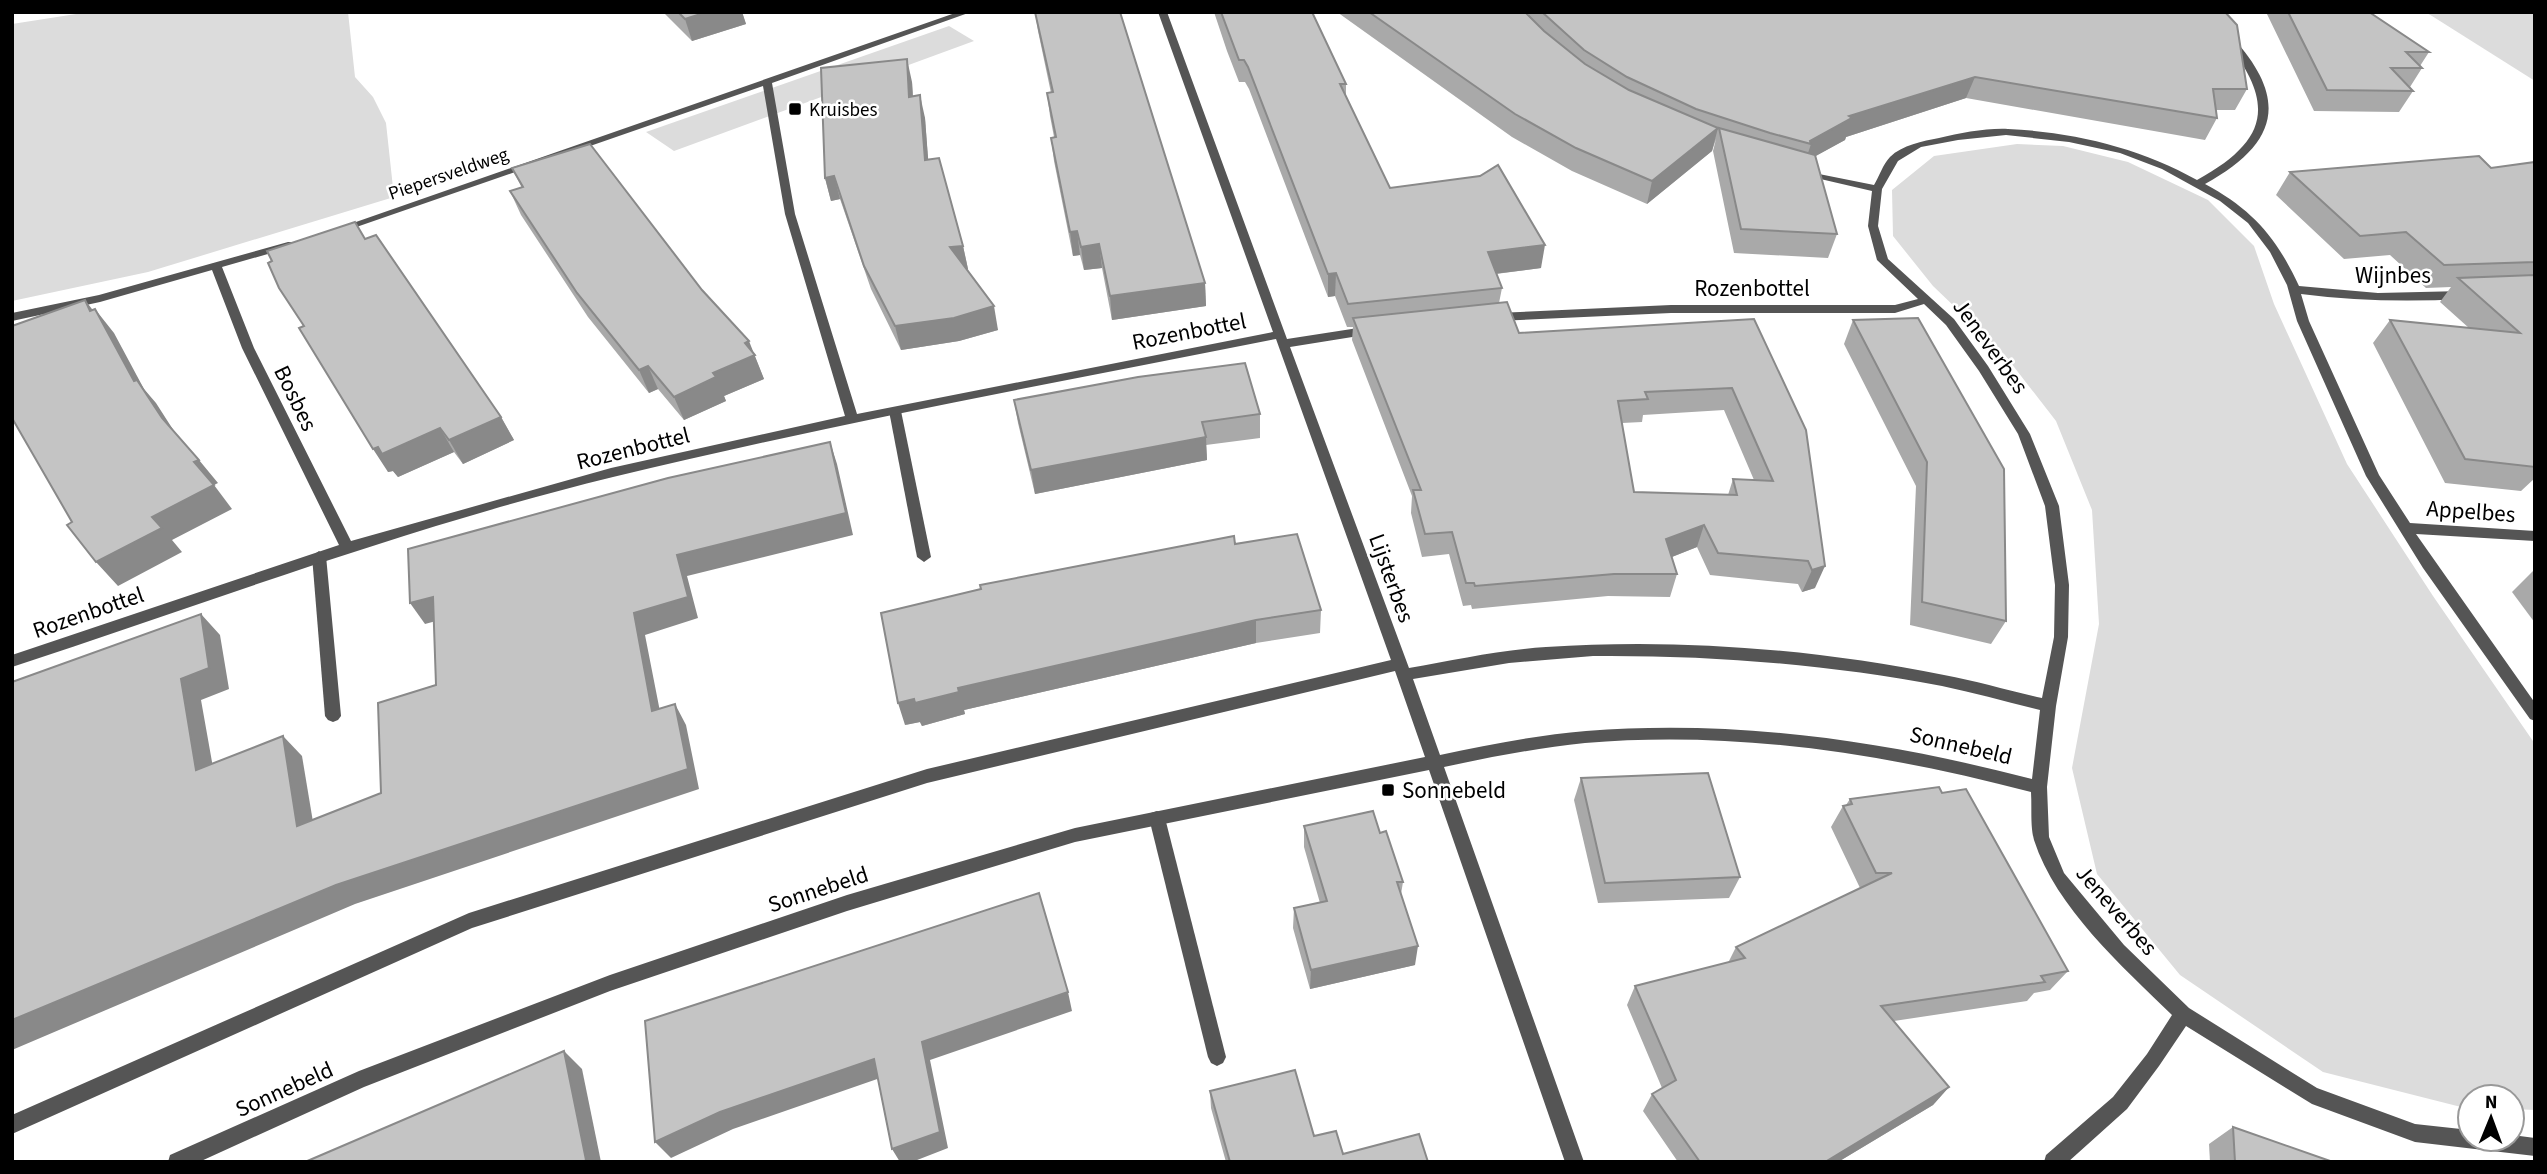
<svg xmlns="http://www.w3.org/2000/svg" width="2547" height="1174" viewBox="0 0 2547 1174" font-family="'Source Sans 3',sans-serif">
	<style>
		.green { fill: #dcdcdc }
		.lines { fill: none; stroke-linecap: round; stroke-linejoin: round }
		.lane { fill: #555; fill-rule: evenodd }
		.street { fill: #555; fill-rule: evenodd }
		.wall { fill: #a9a9a9; fill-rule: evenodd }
		.shaded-wall { fill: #898989 }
		.building { fill: #c4c4c4; stroke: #898989; stroke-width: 2; fill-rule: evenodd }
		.poi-dot { fill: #000; stroke: #fff; stroke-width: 2.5 }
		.labels { text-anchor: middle; stroke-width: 5; stroke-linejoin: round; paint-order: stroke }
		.far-poi-label { font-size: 19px; fill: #000; stroke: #fff; text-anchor: start }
		.far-street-label { font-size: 19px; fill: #000; stroke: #fff }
		.street-label { font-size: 23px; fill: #000; stroke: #fff }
		.poi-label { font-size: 23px; fill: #000; stroke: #fff; text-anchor: start }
	</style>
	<rect width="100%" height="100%" fill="#fff"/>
	<g class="green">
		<path d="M89,12H348L355,77L373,97L386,123L394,197L148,272L12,301V24Z"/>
		<path d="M2425,12H2535V81L2432,16Z"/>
		<path d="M949,26L974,41L674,151L646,132Z"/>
		<path d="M2017,144L2063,146L2128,162L2208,200L2254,246L2274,304L2347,464L2433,596L2535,744V1110L2512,1109V1097H2470V1108H2465L2323,1072L2180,975L2097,874L2072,768L2099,624L2092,510L2056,421L2004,354L1933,286L1893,236L1892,190L1934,156Z"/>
	</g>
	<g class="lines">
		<g class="lane">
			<path d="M895,407L901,411L931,557L924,562L917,557L889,411Z"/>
			<path d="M319,551L326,556L341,716L338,720L333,722L328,720L325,716L312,556Z"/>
			<path d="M1157,811L1163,813L1165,818L1226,1057L1223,1063L1217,1066L1211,1063L1208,1057L1149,818L1151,813Z"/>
		</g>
		<path class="street" d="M958,12H971L772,83L795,214L857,414L1273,332L1158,12H1167L1287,339L1371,326L1377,330L1371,334L1290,347L1409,668C1454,660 1500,650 1546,647C1678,638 1814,649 1944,675C1977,681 2009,691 2042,698L2054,637L2055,585L2045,506L2018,434L1979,371L1946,325L1924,304L1895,313H1671L1496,321L1490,317L1496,313L1671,305H1895L1918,299L1877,260L1868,226L1872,191L1799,174V170L1874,185C1879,177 1883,164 1890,157C1902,145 1923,141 1939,138C1961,133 1986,128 2008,129C2074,132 2140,148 2197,180C2269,140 2276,104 2225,40L2233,38C2290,101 2277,144 2205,184C2253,210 2276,237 2299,286L2378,293L2463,291L2469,295L2463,299C2409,302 2355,301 2301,294L2309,321L2379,475L2410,523L2535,531V541L2416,534L2535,703V721L2530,719L2423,568L2366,476L2297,321L2287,285L2270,252L2248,223L2220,201L2162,169L2120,153L2069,142L2006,135L1958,140L1921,147L1898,161L1882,189L1878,226L1888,259L1954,319L1988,366L2030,434L2059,506L2069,585L2068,637L2056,706L2047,787L2049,837L2064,873L2124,945L2189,1008L2317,1088L2415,1124L2470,1130V1139H2512V1135L2535,1138V1156L2415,1142L2312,1104L2186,1026L2159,1066L2127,1109L2068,1162H2044L2046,1155L2113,1097L2147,1054L2172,1015C2122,966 2056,908 2034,840C2030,826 2032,807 2031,792C1886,754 1736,730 1585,743C1537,748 1491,757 1444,767L1584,1162H1565L1429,770L1075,842L847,911L610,991L364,1087L199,1162H168L170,1155L359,1071L610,975L847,895L1075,828L1425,757L1395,671L927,783L472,928L12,1134V1115L469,913L927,769L1391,660L1276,339C1054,383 832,424 613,477C409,527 212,601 12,667V655L339,545L242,348L212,270L100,302L12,321V313L99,295L288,242H296V246L222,267L254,348L351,541L611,468L845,416L785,214L763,86L342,232L338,233L333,230ZM1593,656C1710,655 1827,664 1942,686C1975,693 2007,702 2040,710L2032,779C1886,741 1737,719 1586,731C1537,735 1488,745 1440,755L1413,679L1509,663Z"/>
	</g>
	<g class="wall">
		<path d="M663,12H742L746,24L692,41Z"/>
		<path d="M1035,12L1205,283L1206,306L1112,320L1102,268L1084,270L1080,255L1073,256L1054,161L1051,138L1054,137L1050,116L1047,93H1051L1038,31Z"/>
		<path d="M1214,12H1312L1346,84V96L1390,188L1541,268L1496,274L1502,288L1499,303L1519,333L1754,319L1806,430L1815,588L1802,592L1798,584L1710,575L1697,547L1672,557L1677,574L1670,597L1608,596L1472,609L1471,605L1463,606L1449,554L1422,557L1411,513L1412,496L1352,340L1353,327H1347L1335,296L1328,297L1249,89L1245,82H1239L1227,51ZM1724,410L1754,480L1733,479L1728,495L1634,492L1622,423L1642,422L1643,415Z"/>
		<path d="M1337,12H1525L1529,16V12H2228L2227,15L2247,89L2235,110H2216L2217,118L2205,140L1966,98L1846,137L1845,140L1815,156L1837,234L1828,258L1734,253L1713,151L1716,139L1712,151L1647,204L1572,171L1512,137Z"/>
		<path d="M2266,12H2369L2429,52L2420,66L2422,68L2410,87L2413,91L2399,112L2314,111Z"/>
		<path d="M912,82L913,96L925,118L928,160L963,246L968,269H967L998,330L959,341L901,350L871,289L840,199L831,201L825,178Z"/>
		<path d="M2535,162V478L2521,491L2445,483L2373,343L2390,320L2469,328L2440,302L2451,287L2426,288L2390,255L2344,259L2276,195L2290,172L2491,168Z"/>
		<path d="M512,168L702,290L753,352L764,379L724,396L726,401L684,420L658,389L649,393L588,317L521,215L510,191L522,188Z"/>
		<path d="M365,239L501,417L514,440L463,464L454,452L398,477L393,471L388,472Z"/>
		<path d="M1918,318L2006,621L1991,644L1910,625L1916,486L1844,344L1853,320Z"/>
		<path d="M1014,400L1260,414V438L1206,445L1207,460L1035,494L1018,423Z"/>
		<path d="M1235,544L1321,610L1320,633L1256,643L964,710L965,714L922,726L920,722L905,725Z"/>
		<path d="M2535,569V623L2512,592Z"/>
		<path d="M1581,778L1740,877L1729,898L1598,903L1574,800Z"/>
		<path d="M1850,799L2068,971L2050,990L2034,993L2027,1001L1894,1021L1949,1087L1933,1105L1838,1162H1678L1643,1111L1652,1094L1662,1088L1627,1005L1635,986L1728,963L1736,947L1860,888L1831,827L1843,806L1846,805Z"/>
		<path d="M1304,826L1380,833L1403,882L1401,894L1415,965L1310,989L1293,928L1294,908L1320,903L1304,847Z"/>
		<path d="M1210,1091L1314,1136L1343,1154L1428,1162H1226L1211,1108Z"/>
		<path d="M2233,1127L2333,1162H2210L2209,1144Z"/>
	</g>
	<g class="shaded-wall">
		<path d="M707,12H742L746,24L692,41L685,19Z"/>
		<path d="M907,59L912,82L914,119L909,97Z"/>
		<path d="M1975,77L1966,98L1846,137L1845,140L1805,162L1811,144L1810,141L1849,116Z"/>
		<path d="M920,95L925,118L930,183L925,160Z"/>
		<path d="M1718,128L1712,151L1647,204L1652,181Z"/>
		<path d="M834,176L840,199L831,201L825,178Z"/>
		<path d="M1077,231L1080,255L1073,256L1070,232Z"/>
		<path d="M1099,244L1102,268L1084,270L1081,247Z"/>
		<path d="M1545,245L1541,268L1485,275L1488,252Z"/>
		<path d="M963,246L968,269L955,271L950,247Z"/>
		<path d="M1336,273L1335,296L1328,297V274Z"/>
		<path d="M1205,283L1206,306L1112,320L1110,296Z"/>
		<path d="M85,300L102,322L95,309L114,333L144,389L156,403L181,442L134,381L90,311Z"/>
		<path d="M994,306L998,330L959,341L901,350L895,326Z"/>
		<path d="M749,341L764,379L724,396L726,401L684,420L674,397L745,343Z"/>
		<path d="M648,366L658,389L649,393L639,370Z"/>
		<path d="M501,417L514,440L463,464L449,440Z"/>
		<path d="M440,428L454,452L398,477L393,471L388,472L373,449Z"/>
		<path d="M1206,437L1207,460L1035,494L1031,470Z"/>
		<path d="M830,442L837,464L853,535L687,576L698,618L645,635L664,732L652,711L634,613L677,555Z"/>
		<path d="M199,460L218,483L214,485L232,509L172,540L182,552L118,586L96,562L152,517L194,462Z"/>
		<path d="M1704,525L1697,547L1659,562L1666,539Z"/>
		<path d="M1825,566L1815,588L1802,592L1812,570Z"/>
		<path d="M433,597L447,618L425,624L410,603Z"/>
		<path d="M201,614L220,635L229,689L201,700L217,790L196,770L181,679Z"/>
		<path d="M1256,620V643L964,710L965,714L922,726L920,722L905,725L898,703L958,688Z"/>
		<path d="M675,704L686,725L699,789L355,904L12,1050V1020Z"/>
		<path d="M283,736L302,756L317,846L297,826Z"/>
		<path d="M1418,946L1415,965L1310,989L1311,970Z"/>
		<path d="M1068,992L1072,1011L930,1060L948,1148L912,1162H900L892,1149L922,1042Z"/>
		<path d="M564,1051L582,1069L601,1162H583Z"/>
		<path d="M874,1059L883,1077L733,1129L671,1158L655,1142L720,1112Z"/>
		<path d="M1949,1087L1933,1105L1838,1162H1825Z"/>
	</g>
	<g class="building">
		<path d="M678,12H707L685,19Z"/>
		<path d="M1035,12H1120L1205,283L1110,296L1099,244L1081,247L1077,231L1070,232L1051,138L1056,137L1047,93L1053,92Z"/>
		<path d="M1221,12H1312L1346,84H1340L1390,188L1480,176L1498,165L1545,245L1488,252L1502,288L1348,304L1336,273L1328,274L1248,67L1244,60H1239Z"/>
		<path d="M1369,12H1525L1544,31L1585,64L1629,90L1718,128L1652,181L1576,148L1515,114Z"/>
		<path d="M1542,12H2225L2237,25L2247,89H2213L2217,118L1975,77L1849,116L1852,118L1810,141L1811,144L1770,133L1696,109L1627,77L1584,50Z"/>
		<path d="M2288,12H2369L2429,52H2406L2422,68H2391L2413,91L2327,90Z"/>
		<path d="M907,59L909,97L920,95L925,160L939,158L963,246L950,247L994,306L954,318L895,326L864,266L834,176L825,178L821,68Z"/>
		<path d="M1719,128L1815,155L1837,234L1741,229Z"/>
		<path d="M590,144L702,290L749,341L745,343L755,355L713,373L716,377L674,397L648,366L639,370L577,293L510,191L523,187L512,168Z"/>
		<path d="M2479,156L2491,168L2535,162V262L2444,265L2406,232L2360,236L2290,172Z"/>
		<path d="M355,222L365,239L376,235L501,417L449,440L440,428L382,454L378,447L373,449L299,328L304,326L279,288L268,263L272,261L267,251Z"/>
		<path d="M2535,275V467L2465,459L2390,320L2520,333L2458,278Z"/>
		<path d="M85,300L90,311L95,309L134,381L137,380L162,418L199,460L194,462L214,485L152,517L162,528L96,562L67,525L72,522L12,418V326Z"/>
		<path d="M1507,302L1519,333L1754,319L1806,430L1825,566L1812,570L1808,561L1718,553L1704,525L1666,539L1677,574H1614L1475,586L1474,583H1466L1452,532L1425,534L1413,490H1421L1353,318ZM1732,388L1773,481L1733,479L1737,495L1634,492L1618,401L1648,399L1645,392Z"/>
		<path d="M1918,318L2004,469L2006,621L1922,602L1927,462L1853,320Z"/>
		<path d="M1245,363L1260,414L1202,422L1206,437L1031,470L1014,400L1138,377Z"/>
		<path d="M830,442L846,513L677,555L688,597L634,613L652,711L675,704L688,769L336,885L12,1020V682L201,614L209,668L181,679L196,770L283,736L297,826L381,793L378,703L436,685L433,597L410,603L408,549L668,478Z"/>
		<path d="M1297,534L1321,610L1256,620L958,688L959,692L915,703L914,699L898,703L881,613L981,589L980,585L1234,536L1235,544Z"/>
		<path d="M1708,773L1740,877L1605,883L1581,778Z"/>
		<path d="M1939,787L1942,793L1966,789L2068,971L2041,976L2045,982L1881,1006L1949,1087L1825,1162H1700L1652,1094L1676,1080L1635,986L1745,958L1736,947L1892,873H1876L1843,806L1852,804L1850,799Z"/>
		<path d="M1373,811L1380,833L1386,831L1403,882H1397L1418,946L1311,970L1294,908L1327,901L1304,826Z"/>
		<path d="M1039,893L1068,992L922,1042L940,1132L892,1149L874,1059L720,1112L655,1142L645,1021Z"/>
		<path d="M564,1051L586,1160L583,1162H305Z"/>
		<path d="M1295,1070L1314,1136L1336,1131L1343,1154L1419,1134L1428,1162H1230L1210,1091Z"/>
		<path d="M2233,1127L2333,1162H2235Z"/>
	</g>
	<g class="poi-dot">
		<rect x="788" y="102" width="14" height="14" rx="3.5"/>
		<rect x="1381" y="783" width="14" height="14" rx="3.5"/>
	</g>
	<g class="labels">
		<g class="far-poi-label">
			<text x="809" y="116">Kruisbes</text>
		</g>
		<g class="far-street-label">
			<text transform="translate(448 173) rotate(-19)" y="7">Piepersveldweg</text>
		</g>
		<g class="street-label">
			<text x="2393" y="283">Wijnbes</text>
			<text x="1752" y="296">Rozenbottel</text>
			<text transform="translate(1189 331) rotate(-11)" y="8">Rozenbottel</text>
			<text transform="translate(1991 346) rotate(54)" y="8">Jeneverbes</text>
			<text transform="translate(296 398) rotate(64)" y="8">Bosbes</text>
			<text transform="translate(633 448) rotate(-14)" y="8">Rozenbottel</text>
			<text transform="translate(2471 511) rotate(4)" y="8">Appelbes</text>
			<text transform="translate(1392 578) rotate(70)" y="8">Lijsterbes</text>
			<text transform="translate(88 612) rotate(-19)" y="8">Rozenbottel</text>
			<text transform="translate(1961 745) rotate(13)" y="8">Sonnebeld</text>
			<text transform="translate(818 889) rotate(-18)" y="8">Sonnebeld</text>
			<text transform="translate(2117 910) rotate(49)" y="8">Jeneverbes</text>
			<text transform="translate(284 1089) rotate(-24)" y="8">Sonnebeld</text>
		</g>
		<g class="poi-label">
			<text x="1402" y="798">Sonnebeld</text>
		</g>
	</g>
	<rect width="2547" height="1174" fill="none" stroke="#000000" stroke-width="28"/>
	<g transform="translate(2491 1118) rotate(1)"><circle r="33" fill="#ffffff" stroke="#999999" stroke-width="2"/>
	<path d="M0-5L12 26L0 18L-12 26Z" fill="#000000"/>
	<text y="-10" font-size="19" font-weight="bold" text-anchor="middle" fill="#000000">N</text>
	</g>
</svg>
